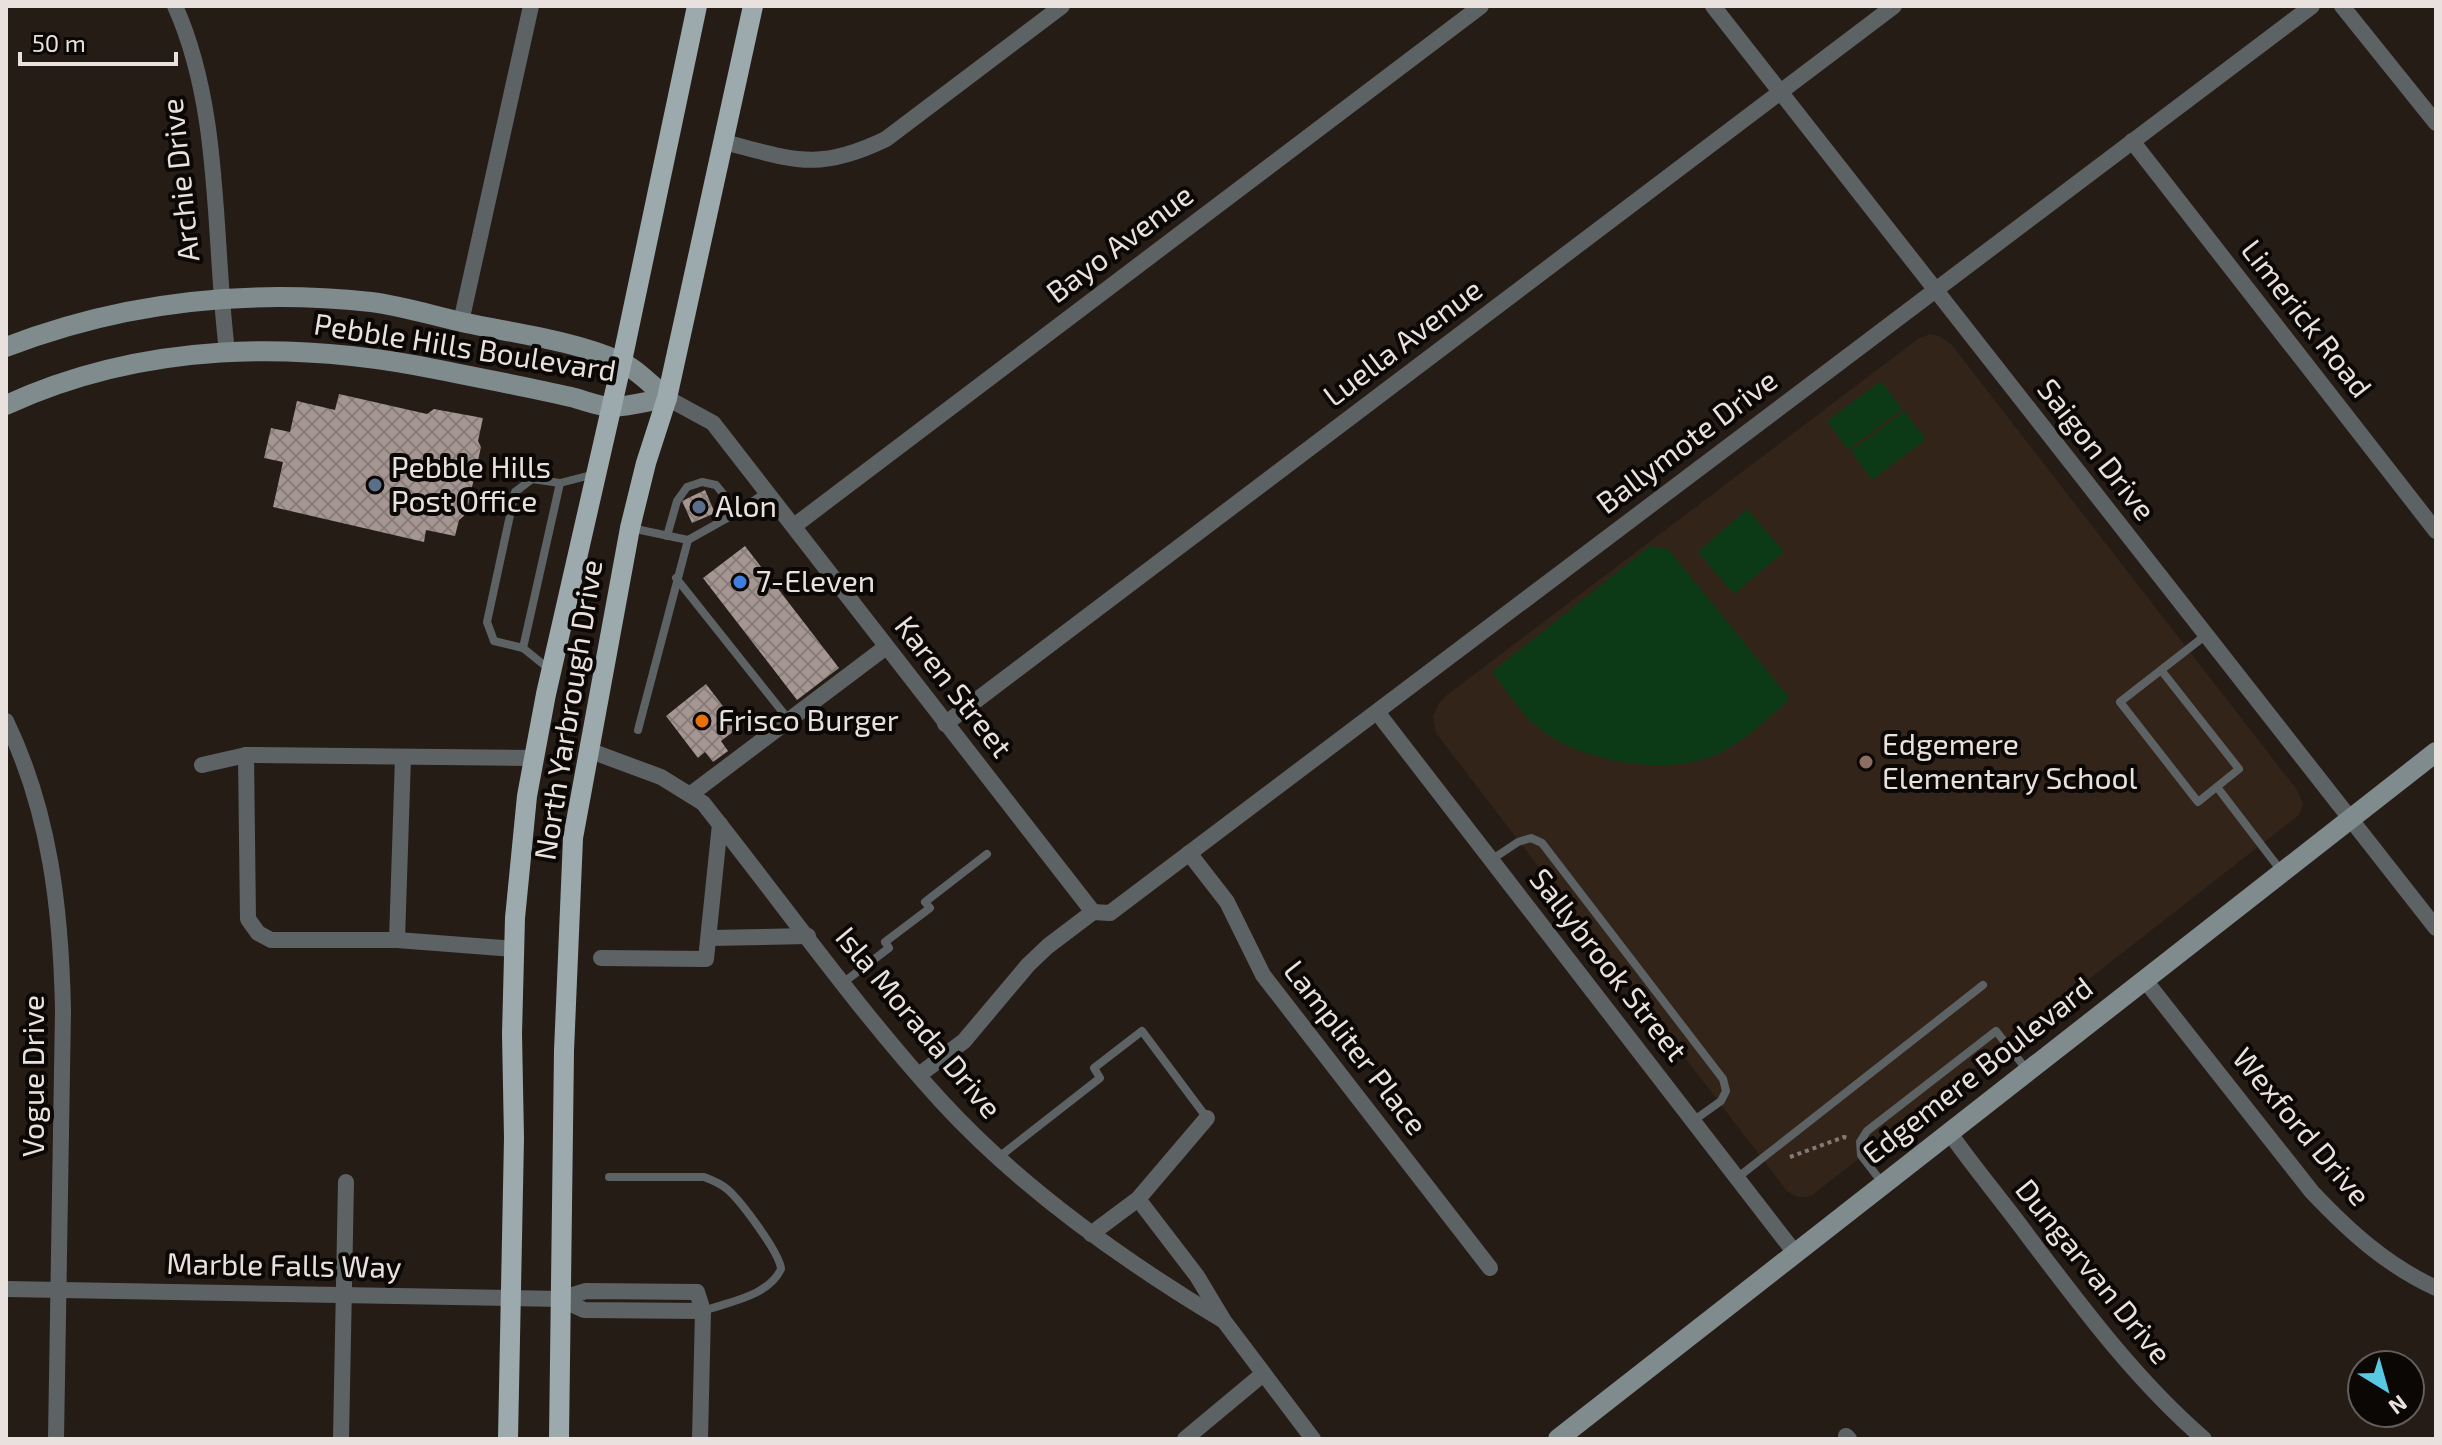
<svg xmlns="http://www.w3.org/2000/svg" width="2442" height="1445" viewBox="0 0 2442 1445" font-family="'Exo 2',sans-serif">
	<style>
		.built { fill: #33241a }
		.pitch { fill: #0c3a17 }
		.building { fill: url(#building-cross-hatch) }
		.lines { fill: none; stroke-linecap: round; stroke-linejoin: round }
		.path { stroke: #837b76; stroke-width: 4; stroke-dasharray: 4 4; stroke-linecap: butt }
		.lane { stroke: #5d6365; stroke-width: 8 }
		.street { stroke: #5d6365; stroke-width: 16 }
		.secondary { stroke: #808b8d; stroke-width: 20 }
		.primary { stroke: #9caaad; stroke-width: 20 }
		.service-dot { fill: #5c6f8a; stroke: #0b0705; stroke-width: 3 }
		.shop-dot { fill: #3f7fe0; stroke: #0b0705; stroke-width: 3 }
		.food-dot { fill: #e8710a; stroke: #0b0705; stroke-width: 3 }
		.education-dot { fill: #8d6e63; stroke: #0b0705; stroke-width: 3 }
		.labels { text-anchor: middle; stroke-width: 8; stroke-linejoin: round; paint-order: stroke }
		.street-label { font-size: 30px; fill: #e8e1dd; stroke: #0b0705 }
		.poi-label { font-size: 30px; fill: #e8e1dd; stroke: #0b0705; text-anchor: start }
	</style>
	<defs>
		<pattern id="building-cross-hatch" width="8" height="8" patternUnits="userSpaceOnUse" patternTransform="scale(2)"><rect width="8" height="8" fill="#a59692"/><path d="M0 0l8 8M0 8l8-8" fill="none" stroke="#887d7a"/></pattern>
	</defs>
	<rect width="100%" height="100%" fill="#251c16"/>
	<path class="built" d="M1930,334L1939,336L1951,344L2297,790L2303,804L2299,815L1811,1196L1798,1197L1787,1191L1436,733L1433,716L1439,703L1447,695L1918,339Z"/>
	<g class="pitch">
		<path d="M1881,381L1902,409L1848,450L1827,421Z"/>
		<path d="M1904,411L1926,439L1872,480L1851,451Z"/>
		<path d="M1747,509L1784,552L1734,594L1698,552Z"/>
		<path d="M1650,546L1668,549L1790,699C1769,717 1747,739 1722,752C1671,778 1584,763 1540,729C1521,715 1507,690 1492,672Z"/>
	</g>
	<g class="building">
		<path d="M339,394L427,414L434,409L483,418L478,441L481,447L466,514L459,520L455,536L426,530L424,542L273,507L283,462L264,458L271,428L290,432L297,401L335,410Z"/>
		<path d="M705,490L715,513L692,523L682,501Z"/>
		<path d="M745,546L839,668L797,700L703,578Z"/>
		<path d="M706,684L739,727L721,741L728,751L713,762L705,752L698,758L666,716Z"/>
	</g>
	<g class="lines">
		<path class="path" d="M1790,1157L1844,1137L1850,1139"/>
		<g class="lane">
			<path d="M631,528L688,540L738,512L766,492"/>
			<path d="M667,536L677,501L687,487L702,482L716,485L738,512"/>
			<path d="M676,578L789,720"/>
			<path d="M523,648L494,641L487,622L515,492L532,479L560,483"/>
			<path d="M549,669L523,648L560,483L595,474"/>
			<path d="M2161,670L2239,769L2198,802L2120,702L2206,635"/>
			<path d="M638,730L688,540"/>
			<path d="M2217,787L2282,872"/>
			<path d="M1491,860L1518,842L1531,838L1542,843L1723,1079L1726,1091L1721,1101L1693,1121"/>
			<path d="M844,982L889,948L885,942L930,908L925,902L987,854"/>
			<path d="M999,1157L1100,1078L1094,1068L1142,1031L1207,1118"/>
			<path d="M609,1177H704C712,1180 720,1183 727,1189C740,1200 780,1253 781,1269C769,1296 728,1302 703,1311"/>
			<path d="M1737,1178L1983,985"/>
			<path d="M1883,1184L1861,1155L1860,1142L1867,1131L1996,1031L2027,1070"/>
		</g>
		<g class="street">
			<path d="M175,6C222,110 213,239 227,351"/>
			<path d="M1713,6L2436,928"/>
			<path d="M2342,6L2436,123"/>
			<path d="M2132,141L2436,531"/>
			<path d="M724,142C794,160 818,172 886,139L1062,6"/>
			<path d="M461,322L531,6"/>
			<path d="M667,398L713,423L1093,912"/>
			<path d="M794,526L1481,6"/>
			<path d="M1377,712L1795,1253"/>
			<path d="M6,721C50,812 61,910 63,1010L56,1439"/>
			<path d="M945,724L1894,6"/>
			<path d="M588,750L661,777L703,803C782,902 856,1008 942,1102C1021,1188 1124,1261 1224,1321"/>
			<path d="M246,755L248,919L258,933L271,940H397L515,949"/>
			<path d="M202,765L246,755L534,758"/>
			<path d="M691,794L886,647"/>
			<path d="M1189,853L1227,902L1263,975L1490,1268"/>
			<path d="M1093,912L1110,913L2312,6"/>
			<path d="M709,938L808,936"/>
			<path d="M397,940L403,757"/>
			<path d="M601,958L706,959L720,824"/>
			<path d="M2144,979L2312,1192C2349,1231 2386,1265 2436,1288"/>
			<path d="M919,1075L964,1041L1028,965L1048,946L1093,912"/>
			<path d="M1949,1132C1975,1169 2004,1203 2031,1240C2084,1310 2137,1381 2204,1439"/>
			<path d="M1138,1199L1197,1276L1224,1321L1313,1439"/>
			<path d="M1091,1234L1138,1199L1207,1118"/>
			<path d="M6,1289L560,1299L586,1291L697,1292L703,1311L700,1439"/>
			<path d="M560,1299L584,1310L703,1311"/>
			<path d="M1846,1436L1849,1439"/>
			<path d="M341,1439L346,1182"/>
			<path d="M1185,1439L1263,1374"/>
		</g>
		<g class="secondary">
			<path d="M6,347C122,302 247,289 371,302C403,306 434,316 466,323C513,333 576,341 619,361C636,368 652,386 667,398"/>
			<path d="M6,405C143,342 295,340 440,370C484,379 528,387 571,397C584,400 599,407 613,407C630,406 649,401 667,398"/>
			<path d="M1558,1439L2436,752"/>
		</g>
		<g class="primary">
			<path d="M508,1439L514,1138L512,1034L515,918L527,796L546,694L622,361L697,6"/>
			<path d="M559,1439L564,1051L573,838L630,528L646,463L667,398L753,6"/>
		</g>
	</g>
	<g class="service-dot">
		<circle cx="375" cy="485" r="8"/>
		<circle cx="699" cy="507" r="8"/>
	</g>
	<circle class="shop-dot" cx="740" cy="582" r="8"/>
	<circle class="food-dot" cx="702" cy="721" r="8"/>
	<circle class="education-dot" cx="1866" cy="762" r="8"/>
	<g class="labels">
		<g class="street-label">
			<text transform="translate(181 180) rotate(-96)" y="10">Archie Drive</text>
			<text transform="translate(1120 244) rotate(-37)" y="10">Bayo Avenue</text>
			<text transform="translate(2306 319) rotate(52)" y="10">Limerick Road</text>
			<text transform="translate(1403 343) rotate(-37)" y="10">Luella Avenue</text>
			<text transform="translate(465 348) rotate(9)" y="10">Pebble Hills Boulevard</text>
			<text transform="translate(1687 442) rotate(-37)" y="10">Ballymote Drive</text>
			<text transform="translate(2096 450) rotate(52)" y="10">Saigon Drive</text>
			<text transform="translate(953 687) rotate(52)" y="10">Karen Street</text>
			<text transform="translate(569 710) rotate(-81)" y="10">North Yarbrough Drive</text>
			<text transform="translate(1608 965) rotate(52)" y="10">Sallybrook Street</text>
			<text transform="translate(918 1023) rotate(50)" y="10">Isla Morada Drive</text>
			<text transform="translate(1355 1048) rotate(52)" y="10">Lampliter Place</text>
			<text transform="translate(1978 1071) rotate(-38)" y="10">Edgemere Boulevard</text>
			<text transform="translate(34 1076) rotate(-90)" y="10">Vogue Drive</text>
			<text transform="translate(2301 1127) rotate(50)" y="10">Wexford Drive</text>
			<text transform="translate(284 1266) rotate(1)" y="10">Marble Falls Way</text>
			<text transform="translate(2093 1272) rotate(51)" y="10">Dungarvan Drive</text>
		</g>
		<g class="poi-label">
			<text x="391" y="478">Pebble Hills<tspan x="391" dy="34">Post Office</tspan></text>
			<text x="715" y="517">Alon</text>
			<text x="756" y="592">7-Eleven</text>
			<text x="718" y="731">Frisco Burger</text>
			<text x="1882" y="755">Edgemere<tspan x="1882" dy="34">Elementary School</tspan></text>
		</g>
	</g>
	<rect width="2442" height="1445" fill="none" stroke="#e8e1dd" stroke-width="16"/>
	<g transform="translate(2386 1389) rotate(143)"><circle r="38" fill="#0b0705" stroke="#635e5b" stroke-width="2"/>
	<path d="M0-6L14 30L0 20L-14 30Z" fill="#58c9e3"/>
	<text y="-12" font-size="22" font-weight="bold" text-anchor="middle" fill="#e8e1dd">N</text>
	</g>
	<path d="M20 52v12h156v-12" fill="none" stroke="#e8e1dd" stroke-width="4"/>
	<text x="32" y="52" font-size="24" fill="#e8e1dd" stroke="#0b0705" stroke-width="6" paint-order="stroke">50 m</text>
</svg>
